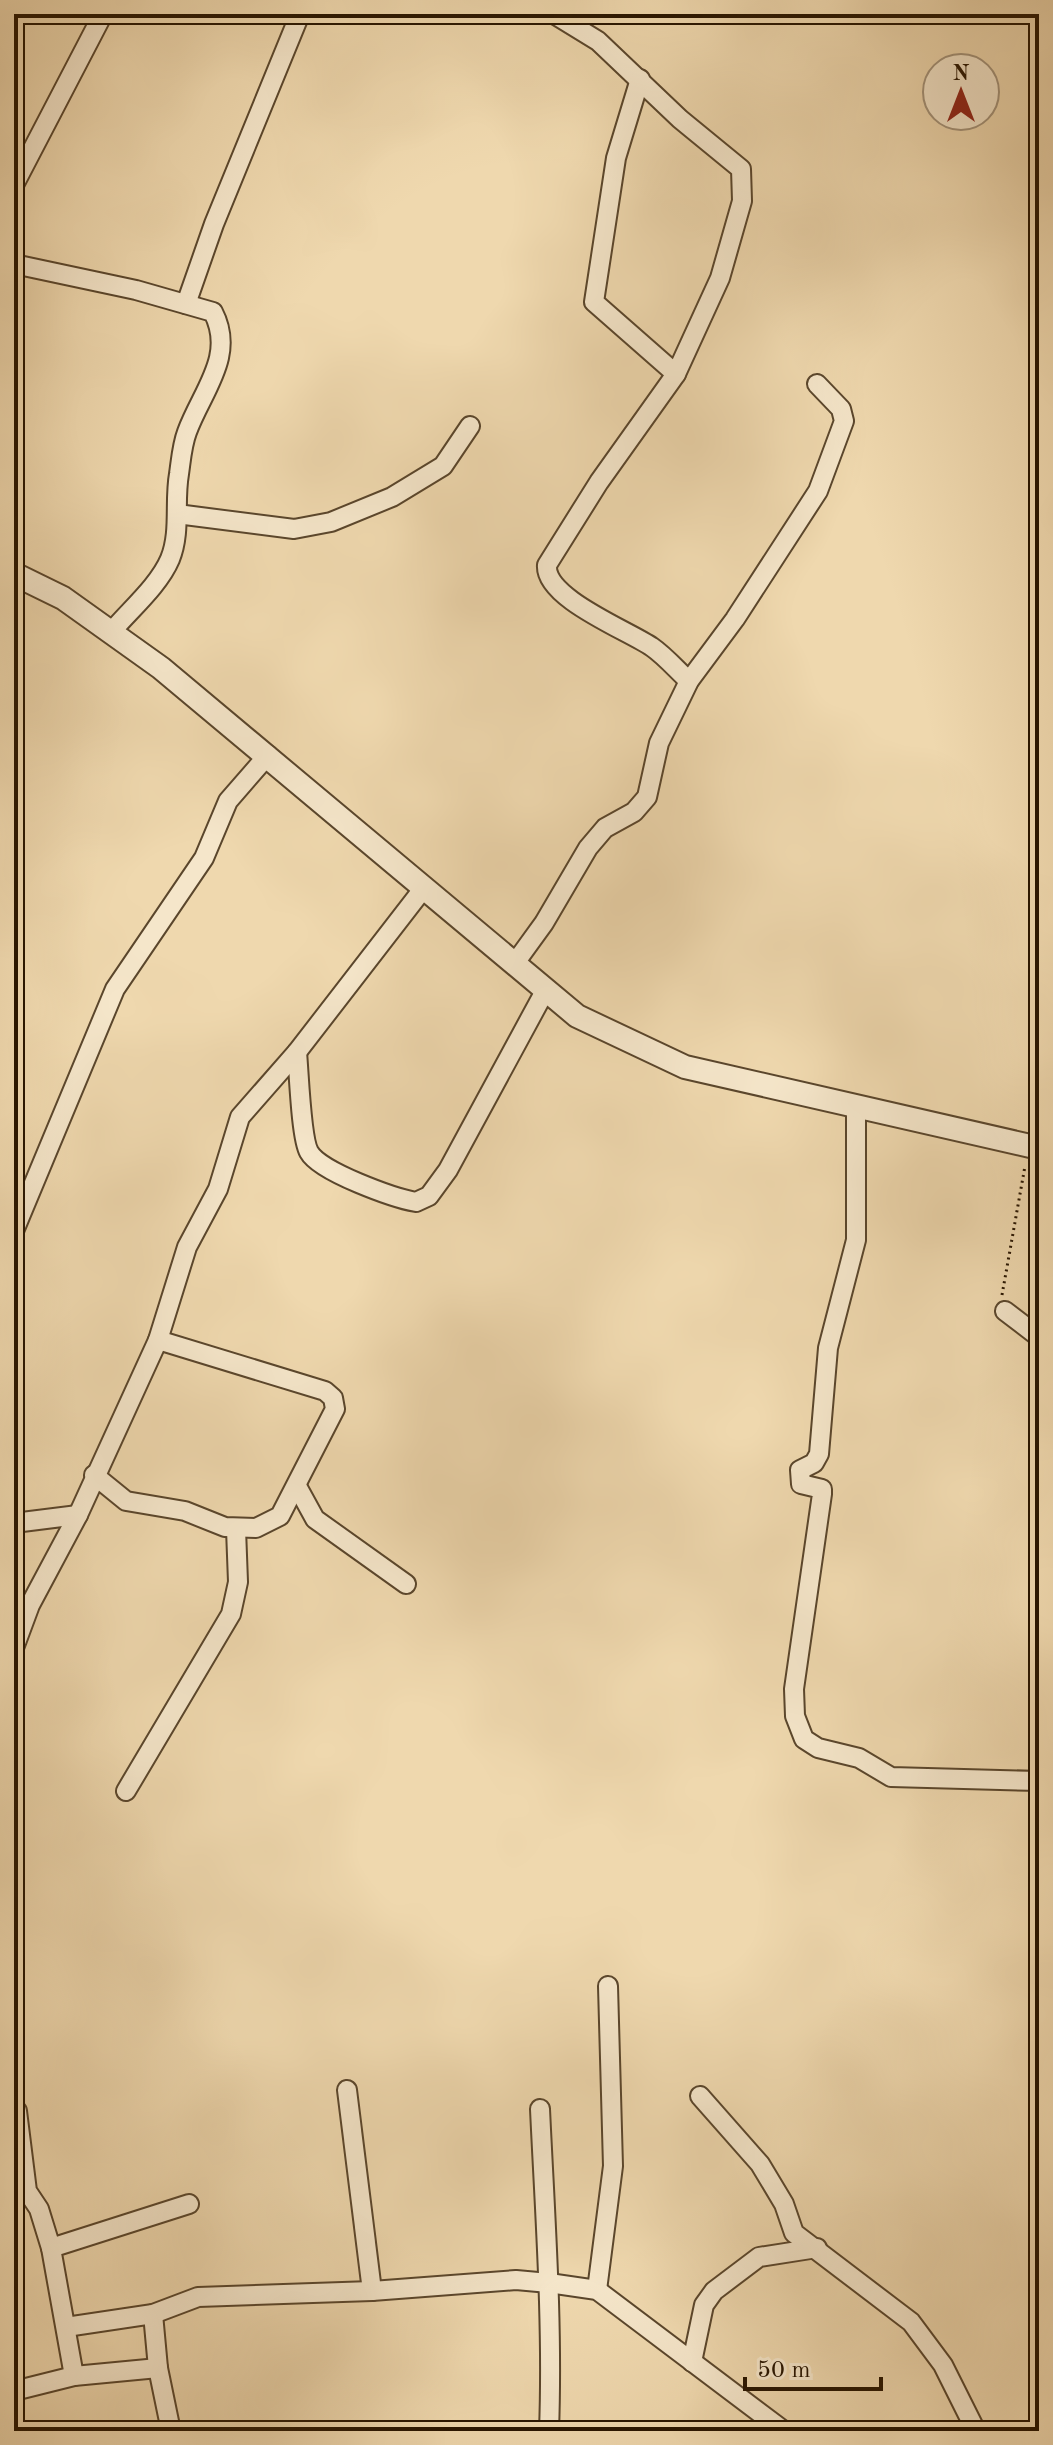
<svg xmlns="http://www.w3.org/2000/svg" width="1053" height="2445" viewBox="0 0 1053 2445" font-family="'Old Standard TT',serif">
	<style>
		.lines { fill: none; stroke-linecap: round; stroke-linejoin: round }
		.minor-casing { stroke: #5a462c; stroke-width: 22 }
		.tertiary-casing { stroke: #5a462c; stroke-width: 26 }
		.path { stroke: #281500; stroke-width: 3; stroke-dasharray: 2 4; stroke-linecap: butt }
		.minor { stroke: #f5e6ca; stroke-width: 18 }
		.tertiary { stroke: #f5e6ca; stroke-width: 22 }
	</style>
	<rect width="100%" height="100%" fill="#efd8ae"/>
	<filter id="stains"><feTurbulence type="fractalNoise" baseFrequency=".0025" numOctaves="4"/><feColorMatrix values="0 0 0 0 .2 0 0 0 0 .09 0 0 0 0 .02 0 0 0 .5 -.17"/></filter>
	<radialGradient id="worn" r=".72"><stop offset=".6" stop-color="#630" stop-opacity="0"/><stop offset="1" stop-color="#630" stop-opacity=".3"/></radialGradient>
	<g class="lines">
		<defs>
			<g id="minor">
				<path d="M554,14L598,41L680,119L741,169L742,201L720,278L676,374L599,482L547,565C544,598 627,630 652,647C665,656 677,670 689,681"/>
				<path d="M640,79L616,158L594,302L676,374"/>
				<path d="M14,185L103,14"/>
				<path d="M14,264L136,290L213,312C236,356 202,391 187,432C182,445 181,460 179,474C174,502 181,532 170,559C159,585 131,609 113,630"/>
				<path d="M186,304L214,224L300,14"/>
				<path d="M177,514L294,529L331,522L392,497L443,466L470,426"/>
				<path d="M515,963L544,923L588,848L605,828L634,812L647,797L659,743L689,681L735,619L818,491L844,421L841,409L817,384"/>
				<path d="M297,1052C299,1073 301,1138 309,1152C320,1172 394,1198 416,1202L429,1196L448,1170L545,991"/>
				<path d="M856,1106V1240L828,1348L819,1454L814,1463L800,1470L801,1484L822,1489V1494L794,1689L795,1716L804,1739L818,1748L859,1758L891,1777L1039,1781"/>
				<path d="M14,1231L115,989L204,858L228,801L268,755"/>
				<path d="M1005,1311L1039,1337"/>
				<path d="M94,1475L126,1501L185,1511L225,1527L256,1528L280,1516L335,1409L333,1398L325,1391L158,1340"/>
				<path d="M298,1488L315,1519L406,1584"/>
				<path d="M14,1523L78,1515"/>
				<path d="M14,1648L30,1605L78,1515L158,1340L187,1247L218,1189L240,1117L297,1052L423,889"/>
				<path d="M126,1791L231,1614L238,1582L236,1529"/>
				<path d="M347,2090L372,2291"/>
				<path d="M700,2096L760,2164L784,2204L794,2233L911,2322L943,2365L976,2431"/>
				<path d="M540,2109C545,2216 553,2323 549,2431"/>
				<path d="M17,2111L27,2191L39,2209L51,2248"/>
				<path d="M597,2290L613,2166L608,1986"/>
				<path d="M153,2314L158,2368L171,2431"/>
				<path d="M66,2327L153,2314L198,2297L372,2291L516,2280L549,2283L597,2290L784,2431"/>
				<path d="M692,2362L704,2305L714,2291L759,2257L817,2248"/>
				<path d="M74,2376L51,2248L189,2204"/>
				<path d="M14,2391L74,2376L158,2368"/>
			</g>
			<path id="tertiary" d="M14,574L63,598L161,668L577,1016L685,1067L1039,1148"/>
		</defs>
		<use href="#minor" class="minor-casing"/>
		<use href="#tertiary" class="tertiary-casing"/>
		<path class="path" d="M1002,1295L1025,1166"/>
		<use href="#minor" class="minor"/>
		<use href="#tertiary" class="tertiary"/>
	</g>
	<rect width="1053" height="2445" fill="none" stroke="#efd8ae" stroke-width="48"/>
	<rect x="16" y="16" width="1021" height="2413" fill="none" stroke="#281500" stroke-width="4"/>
	<rect x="24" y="24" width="1005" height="2397" fill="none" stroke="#281500" stroke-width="2"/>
	<g transform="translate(961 92)"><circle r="38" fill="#f5e6ca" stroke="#a39279" stroke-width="2"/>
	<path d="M0-6L14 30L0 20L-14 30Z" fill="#8f2418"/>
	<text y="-12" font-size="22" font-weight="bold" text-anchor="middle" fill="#281500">N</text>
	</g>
	<path d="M745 2377v12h136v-12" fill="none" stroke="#281500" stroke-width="4"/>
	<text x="757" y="2377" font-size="24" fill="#281500" stroke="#f5e6ca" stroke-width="6" paint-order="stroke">50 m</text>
	<rect width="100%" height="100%" filter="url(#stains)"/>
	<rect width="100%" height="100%" fill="url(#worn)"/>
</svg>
